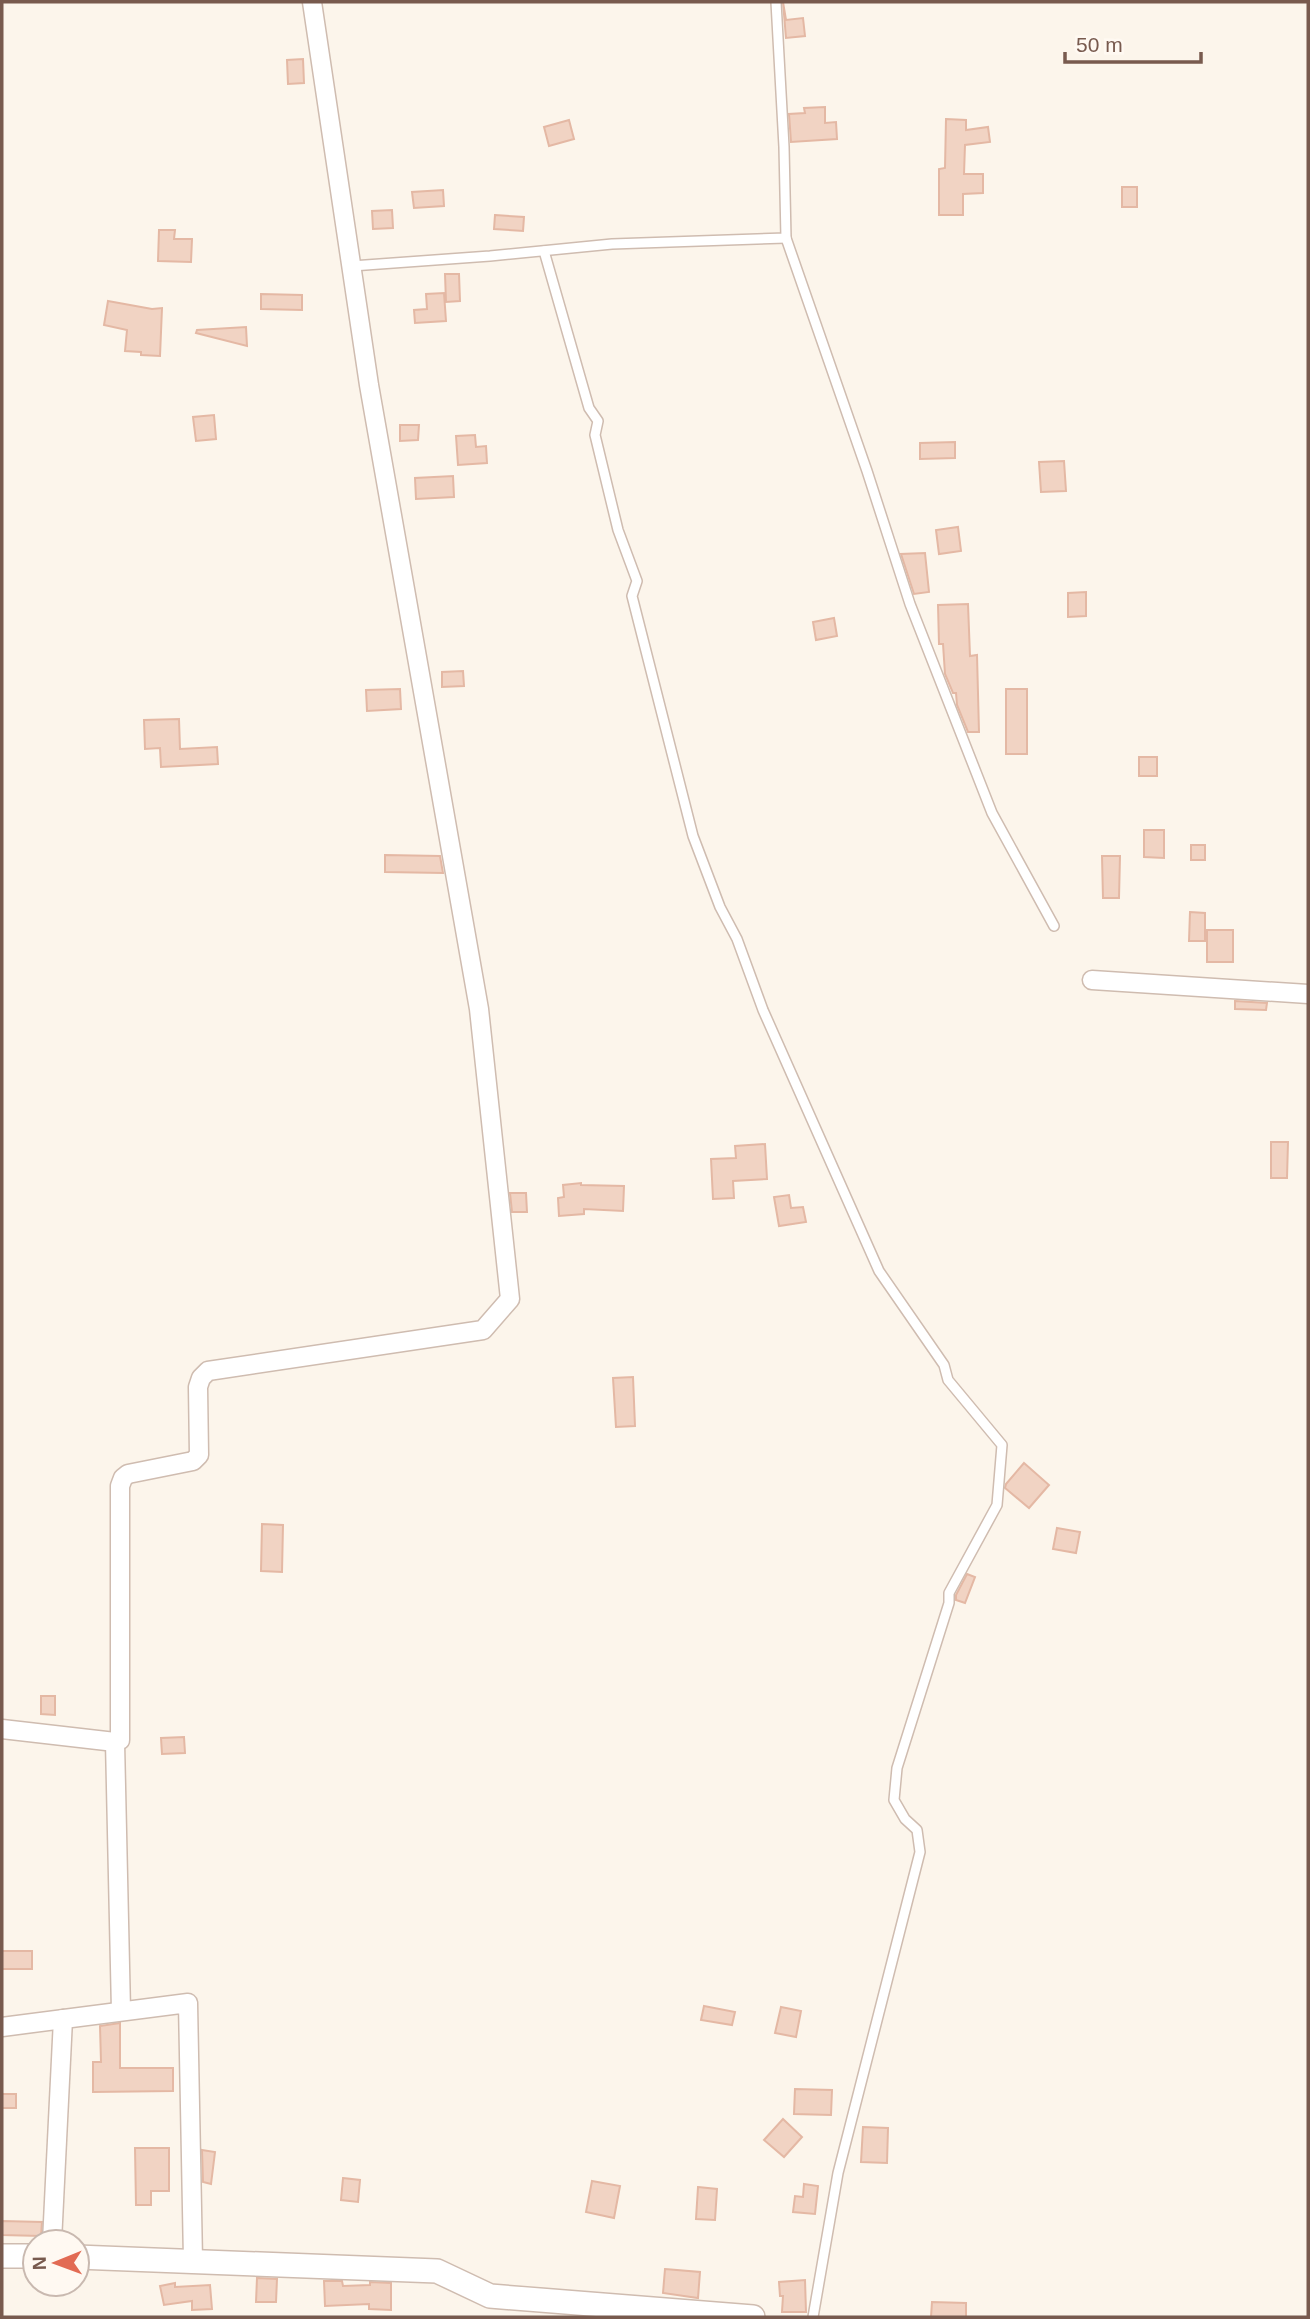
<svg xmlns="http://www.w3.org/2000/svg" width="1310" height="2319" viewBox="0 0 1310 2319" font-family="Helvetica,sans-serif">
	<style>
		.building { fill: #f1d3c3; stroke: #e4b8a4; stroke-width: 2 }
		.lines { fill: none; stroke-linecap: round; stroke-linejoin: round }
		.service-casing { stroke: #cfbcb0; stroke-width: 12 }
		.minor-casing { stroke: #cfbcb0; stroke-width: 21 }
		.tertiary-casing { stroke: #cfbcb0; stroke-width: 26 }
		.service { stroke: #fff; stroke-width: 9 }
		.minor { stroke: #fff; stroke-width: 18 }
		.tertiary { stroke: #fff; stroke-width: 23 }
	</style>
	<rect width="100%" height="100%" fill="#fcf5eb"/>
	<g class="building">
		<path d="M783,2L786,20L803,18L805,36L786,38Z"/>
		<path d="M303,59L304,83L288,84L287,60Z"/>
		<path d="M825,107V123L836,122L837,139L791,142L789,114L805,113L804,108Z"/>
		<path d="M946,119L966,120V130L988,127L990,142L965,145L964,174H983V193L963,194V215H939V169L945,168Z"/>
		<path d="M569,120L574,139L549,146L544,127Z"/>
		<rect x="1122" y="187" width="15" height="20"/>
		<path d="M443,190L444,206L414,208L412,192Z"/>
		<path d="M392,210L393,228L373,229L372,211Z"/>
		<path d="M495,215L524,217L523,231L494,229Z"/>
		<path d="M159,230H175L174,239H192L191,262L158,261Z"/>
		<path d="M445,274H459L460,301L446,302Z"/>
		<path d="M444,293L446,321L415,323L414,310L427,309L426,294Z"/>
		<path d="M261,294L302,295V310L261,309Z"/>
		<path d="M108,301L152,309L162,308L160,356L141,355V352L125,351L127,330L104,325Z"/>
		<path d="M246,327L247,346L196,333L197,330Z"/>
		<path d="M214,415L216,439L196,441L193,417Z"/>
		<path d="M400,425H419L418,440L400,441Z"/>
		<path d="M475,435L476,447L486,446L487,463L458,465L456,436Z"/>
		<path d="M955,442V458L920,459V443Z"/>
		<path d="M1064,461L1066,491L1041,492L1039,462Z"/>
		<path d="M453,476L454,497L416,499L415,478Z"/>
		<path d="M958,527L961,551L939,554L936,530Z"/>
		<path d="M925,553L929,592L914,594L901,554Z"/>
		<path d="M1086,592V616L1068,617V593Z"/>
		<path d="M968,604L970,656L977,655L979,732H968L957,705L956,693H953L945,674L943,644H939L938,605Z"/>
		<path d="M834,618L837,636L816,640L813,622Z"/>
		<path d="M463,671L464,686L442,687V672Z"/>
		<path d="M400,689L401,709L367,711L366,690Z"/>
		<rect x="1006" y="689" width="21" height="65"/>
		<path d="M179,719L180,749L217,747L218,764L161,767L160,748L145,749L144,720Z"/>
		<rect x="1139" y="757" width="18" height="19"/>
		<path d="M1144,830H1164V858L1144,857Z"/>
		<rect x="1191" y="845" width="14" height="15"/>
		<path d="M385,855L440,856L443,873L385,872Z"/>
		<path d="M1102,856H1120L1119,898H1103Z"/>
		<path d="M1190,912L1205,913V941H1189Z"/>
		<rect x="1207" y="930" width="26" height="32"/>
		<path d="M1235,1001L1267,1003L1266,1010L1235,1009Z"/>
		<path d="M1271,1142H1288L1287,1178H1271Z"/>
		<path d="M765,1144L767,1179L733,1181L734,1198L713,1199L711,1159L736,1158L735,1146Z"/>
		<path d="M581,1183V1185L624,1186L623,1211L584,1209V1214L559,1216L558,1198L564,1197L563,1185Z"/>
		<path d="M510,1193H526L527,1212H512Z"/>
		<path d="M789,1195L791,1208L803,1207L806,1222L779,1226L774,1197Z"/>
		<path d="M633,1377L635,1426L616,1427L613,1378Z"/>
		<path d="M1024,1463L1049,1485L1029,1508L1005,1488L1006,1484Z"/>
		<path d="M262,1524L283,1525L282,1572L261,1571Z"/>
		<path d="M1057,1528L1080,1532L1076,1553L1053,1549Z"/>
		<path d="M967,1574L975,1577L965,1603L956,1600V1595Z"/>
		<path d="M41,1696H55V1715L41,1714Z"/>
		<path d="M184,1737L185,1753L162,1754L161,1738Z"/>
		<rect x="2" y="1951" width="30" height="18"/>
		<path d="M704,2006L735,2012L732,2025L701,2020Z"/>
		<path d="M781,2007L801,2011L796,2037L775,2033Z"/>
		<path d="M120,2023V2068H173V2091L93,2092V2062H101L100,2026Z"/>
		<path d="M795,2089L832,2090L831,2115L794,2114Z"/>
		<rect x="2" y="2094" width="14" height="14"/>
		<path d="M783,2119L802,2137L784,2157L764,2140Z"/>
		<path d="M863,2127L888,2128L887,2163L861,2162Z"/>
		<path d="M135,2148H169V2191H151V2205H136Z"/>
		<path d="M202,2150L215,2152L211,2184L203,2182Z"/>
		<path d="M343,2178L360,2180L358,2202L341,2200Z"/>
		<path d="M592,2181L620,2186L614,2218L586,2212Z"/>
		<path d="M804,2184L818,2186L815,2214L793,2212L795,2196L803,2197Z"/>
		<path d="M698,2187L717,2189L715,2220L696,2219Z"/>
		<path d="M2,2221L42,2222L41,2236L2,2235Z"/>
		<path d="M665,2269L700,2272L698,2298L663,2293Z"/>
		<path d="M257,2278L277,2279L276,2302H256Z"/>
		<path d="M805,2280L806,2312H782L783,2296H780L779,2282Z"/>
		<path d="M324,2281H342L343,2286L370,2285V2282L391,2283V2310L369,2309V2304L325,2306Z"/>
		<path d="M175,2283V2287L210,2285L212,2309L192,2310V2301L164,2305L160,2286Z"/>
		<path d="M932,2302L966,2303V2317H931Z"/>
	</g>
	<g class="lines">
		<defs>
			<g id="service">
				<path d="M786,238L867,471L910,604L992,813L1054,926"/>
				<path d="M544,251L589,408L598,421L595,435L618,530L637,581L632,596L693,836L720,907L737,939L763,1010L879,1271L944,1365L948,1380L1002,1445L997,1505L949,1593V1603L897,1768L894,1800L905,1819L917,1830L920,1852L838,2173L813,2317"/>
				<path d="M352,266L490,256L612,244L786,238L784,147L776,2"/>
			</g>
			<g id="minor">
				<path d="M1092,980L1308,994"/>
				<path d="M2,1729L115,1742L120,1740V1486L123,1478L128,1474L193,1461L199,1455L198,1387L201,1378L208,1371L483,1330L510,1299L479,1009L369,385L312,2"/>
				<path d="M115,1742L121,2011"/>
				<path d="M2,2027L188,2003L193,2260"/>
				<path d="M52,2242L63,2019"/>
			</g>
			<g id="tertiary">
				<path d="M2,2256H35"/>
				<path d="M77,2257L437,2271L490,2296L753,2317"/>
			</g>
		</defs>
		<use href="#service" class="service-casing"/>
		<use href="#minor" class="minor-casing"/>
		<use href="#tertiary" class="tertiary-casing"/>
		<use href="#service" class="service"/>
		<use href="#minor" class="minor"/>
		<use href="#tertiary" class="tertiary"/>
	</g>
	<rect width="1310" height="2319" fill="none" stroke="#785a4e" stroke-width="7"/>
	<g transform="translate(56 2263) rotate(269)"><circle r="33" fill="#fff9f2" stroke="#c9b9b0" stroke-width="2"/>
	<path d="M0-5L12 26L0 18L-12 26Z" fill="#e26b54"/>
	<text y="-10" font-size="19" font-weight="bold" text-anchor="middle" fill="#785a4e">N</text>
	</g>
	<path d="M1065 52v10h136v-10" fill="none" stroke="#785a4e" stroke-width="3.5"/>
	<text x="1076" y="52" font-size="21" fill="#785a4e" stroke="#fff9f2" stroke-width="5" paint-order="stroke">50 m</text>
</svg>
